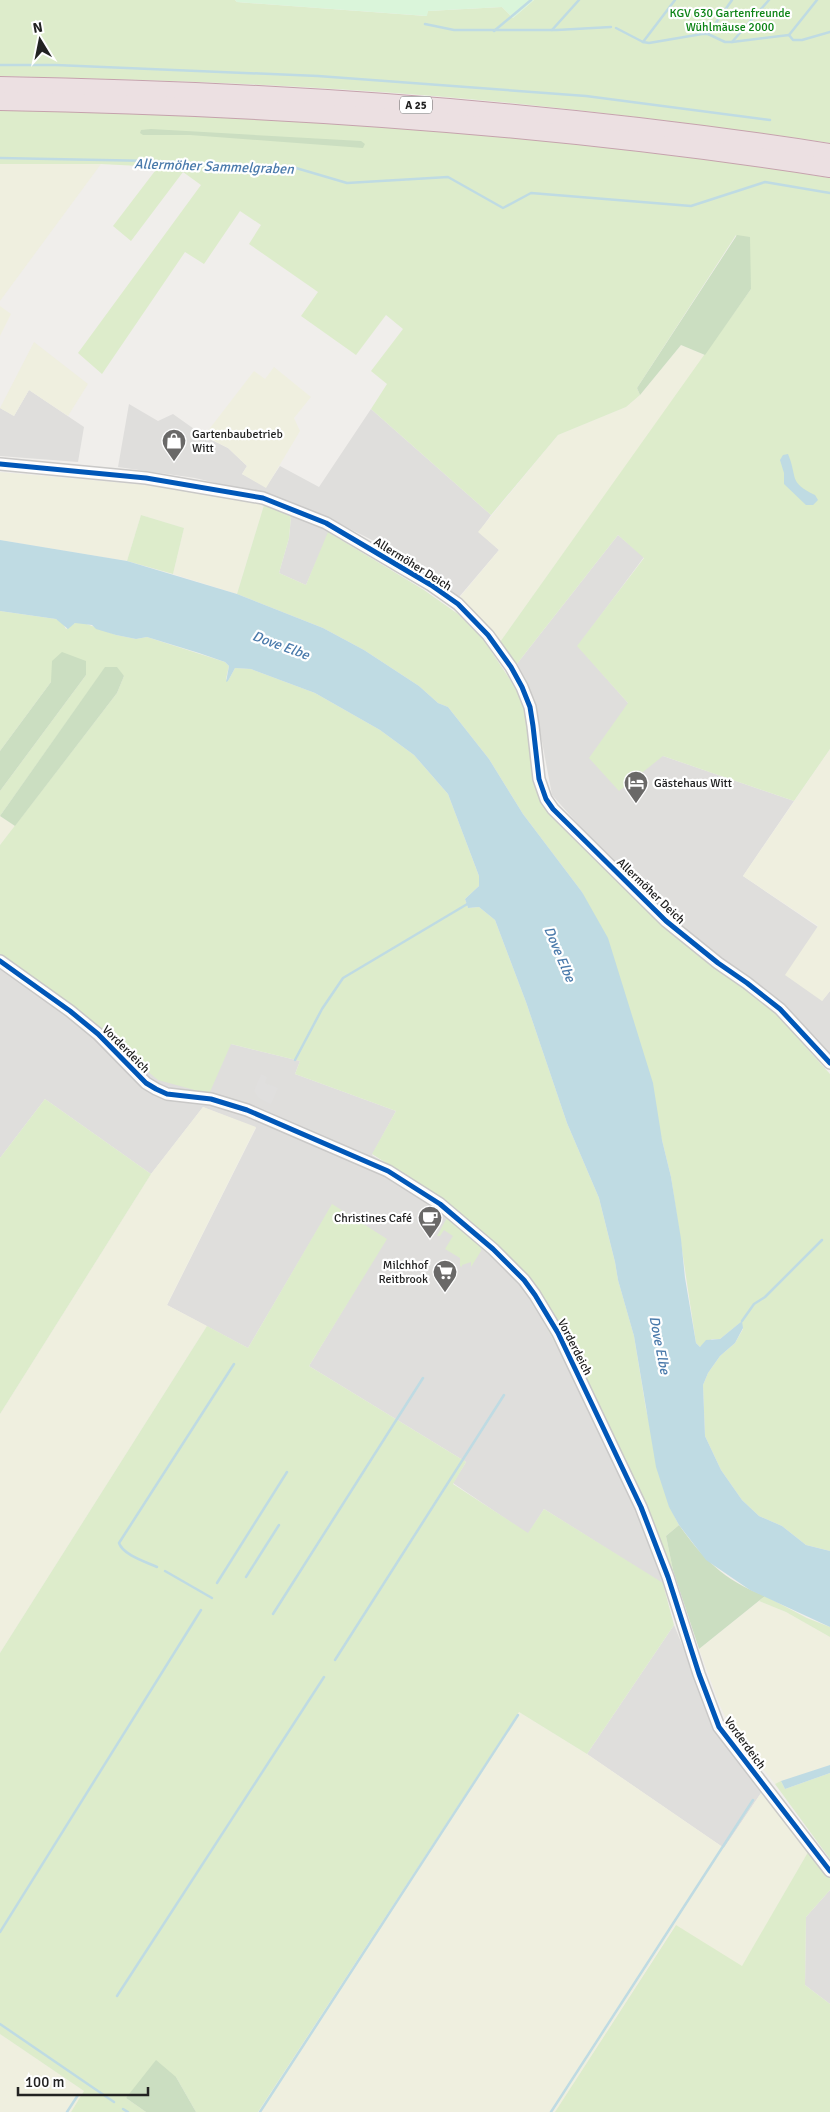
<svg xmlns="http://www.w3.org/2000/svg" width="830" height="2112" viewBox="0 0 830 2112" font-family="Signika,sans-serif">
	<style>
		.residential { fill: #dfdedc }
		.farmland { fill: #efefdf }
		.grass { fill: #ddeccb }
		.forest { fill: #cbdec1 }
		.park { fill: #daf5da }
		.parking { fill: #e0dfde }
		.water { fill: #bfdbe3 }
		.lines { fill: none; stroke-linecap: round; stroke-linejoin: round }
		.stream { stroke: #bfdbe3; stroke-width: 2.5 }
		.tertiary-casing { stroke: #c9c8c7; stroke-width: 14 }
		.motorway-casing { stroke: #c5a2ac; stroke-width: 20 }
		.tertiary { stroke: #fdfcfc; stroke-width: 11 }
		.motorway { stroke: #ece0e2; stroke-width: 18 }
		.cycleway-casing { stroke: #fff; stroke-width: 8 }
		.cycleway { stroke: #0057b8; stroke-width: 5 }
		.labels { text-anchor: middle; stroke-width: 4.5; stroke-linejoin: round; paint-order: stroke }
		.shield { fill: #fff; stroke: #646464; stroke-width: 1 }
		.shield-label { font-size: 11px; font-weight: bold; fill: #222 }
		.park-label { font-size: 12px; fill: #0c8416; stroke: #fff }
		.poi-label { font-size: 12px; fill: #222; stroke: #fff; text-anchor: start }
		.street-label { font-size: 12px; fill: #222; stroke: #fff }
		.water-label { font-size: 14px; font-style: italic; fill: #4a7aab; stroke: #fff }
	</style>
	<rect width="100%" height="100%" fill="#f0eeeb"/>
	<g class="residential">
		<path d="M29,390L84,427L78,462L0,456V408L14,416Z"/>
		<path d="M129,404L158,421L173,414L204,436L228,448L247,466L242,474L266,487L280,466L319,487L371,409L491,515L479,532L499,550L459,597L376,542L334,521L306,585L279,573L289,538L291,516L294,508L261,494L195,478L118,467Z"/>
		<path d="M618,535L644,557L578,646L628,703L663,756L794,801L743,876L818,927L822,1001L830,991V1055L663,910L595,843L552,795L534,699L516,665Z"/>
		<path d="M0,959L231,1044L300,1061L295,1074L396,1111L372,1155L436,1195L529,1294L592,1412L637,1508L663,1584L544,1509L528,1534L453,1483L466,1462L309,1366L386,1239L332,1205L248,1348L167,1305L256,1128L203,1107L151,1174L45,1099L0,1158Z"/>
		<path d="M674,1625L716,1728L763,1790L724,1848L587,1754Z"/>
		<path d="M830,1890V2004L805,1985L806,1917Z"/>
	</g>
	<g class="farmland">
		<path d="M0,164H101L0,301Z"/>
		<path d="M0,306L11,314L0,336Z"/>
		<path d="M34,342L88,384L68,416L29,390L14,416L0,408Z"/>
		<path d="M681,345L705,355L500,642L459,598L499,550L478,532L558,435L626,407L640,395Z"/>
		<path d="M274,367L311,397L294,418L300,431L266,488L242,474L247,466L228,448L204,436L254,371L265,379Z"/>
		<path d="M0,472L193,489L264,505L237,594L173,574L184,528L141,515L127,561L0,540Z"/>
		<path d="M830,749V991L822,1001L785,975L818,926L743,876Z"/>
		<path d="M0,816L15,826L0,845Z"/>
		<path d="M203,1107L256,1127L167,1305L207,1326L0,1653V1414L151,1174Z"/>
		<path d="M759,1601L786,1612L830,1637V1765L775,1784L733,1732L720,1706L699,1649Z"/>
		<path d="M519,1712L587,1754L724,1848L763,1790L811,1847L742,1967L675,1925L555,2112H258Z"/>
		<path d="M0,2034L84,2091L71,2112H0Z"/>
	</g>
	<g class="grass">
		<path d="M0,0H235L237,2L426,16L428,11L502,7L513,18L534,0H830V143C671,120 512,100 351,90C234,82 117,79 0,76Z"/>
		<path d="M0,107L276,117L534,139L750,165L830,178V749L794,801L663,756L619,791L589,758L628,703L577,646L644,558L618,535L516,665L500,642L751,289L736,235L637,388L640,395L626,407L558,435L491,515L371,409L387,384L371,371L403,329L386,315L356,355L301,316L318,292L249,244L261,225L240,211L204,264L185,252L102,374L78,353L201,185L183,172L131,241L113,226L158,167L101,164H0Z"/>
		<path d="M264,505L291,516L289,538L279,573L306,585L328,532L424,590L458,614L483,639L517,690L526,713L550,812L657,921L777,1015L830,1074V1551L806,1545L782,1526L759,1516L742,1500L721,1470L705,1436L703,1385L708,1373L720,1356L735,1343L743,1329L741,1322L720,1339H712L700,1347L696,1343L671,1177L662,1140L582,892L523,814L489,759L448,707L438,703L419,686L364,650L323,628L237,594Z"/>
		<path d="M141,515L184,528L173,574L127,561Z"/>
		<path d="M0,611L56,619L62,622L66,629L75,623H84L116,635L136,639L147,637L225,662L229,666L226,679L228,681L235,668L251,669L315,693L380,730L414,755L448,794L479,876V886L465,899L468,908L479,907L495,920L526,1002L567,1123L599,1198L615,1262L618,1280L634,1336L646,1409L669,1506L679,1525L666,1536L673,1570L663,1584L674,1625L587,1754L519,1712L258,2112H196L176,2077L126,2098L146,2112H71L84,2091L0,2034V1653L207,1326L248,1348L332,1204L387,1239L309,1366L466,1462L453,1484L528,1533L544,1509L663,1583L637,1508L592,1412L529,1294L480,1242L481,1251L471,1267V1262L462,1265V1267L460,1266V1258L445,1249L453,1236L444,1230L440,1236H437L449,1214L477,1238L436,1195L372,1154L396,1111L295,1074L300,1061L231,1044L209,1094L158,1080L55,994L0,959V845L117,693L124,676L105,668L0,816V791L86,675L51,682L0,751Z"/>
		<path d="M45,1099L151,1174L0,1414V1158Z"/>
		<path d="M765,1596L807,1618L830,1627V1637L786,1612L759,1601Z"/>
		<path d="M830,1773V1859L775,1784L781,1781L785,1789Z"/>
		<path d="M811,1847L830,1870V1890L806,1917L805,1985L830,2004V2112H555L676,1925L742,1966Z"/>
	</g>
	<g class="forest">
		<path d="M151,129L361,141L365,144L363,148L190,135H143L140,133L141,130Z"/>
		<path d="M737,235L750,237L751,289L705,355L681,345L640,395L637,388Z"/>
		<path d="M62,652L86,661V675L0,791V751L51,682L52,661Z"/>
		<path d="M105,667H117L124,676L117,693L15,826L0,816Z"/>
		<path d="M679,1525C704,1560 724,1580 765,1596L699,1649L673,1570L666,1536Z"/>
		<path d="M156,2060L176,2077L196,2112H146L126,2098Z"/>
	</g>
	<path class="park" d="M235,0H534L513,18L502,7L428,11L427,16L237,2Z"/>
	<path class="parking" d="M261,1074L267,1077L265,1083L278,1088L271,1104L259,1098L254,1091Z"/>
	<g class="water">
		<path d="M788,454C798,478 788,482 815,495L818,500L813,505H806L784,484V473L780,460L783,455Z"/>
		<path d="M0,540L127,561L237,594L323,628L364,650L419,686L438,703L448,707L489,759L523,814L582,892L608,938L653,1083L662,1140L671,1177L681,1239L685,1278L696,1343L700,1347L706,1340L720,1339L742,1321L743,1328L735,1343L720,1356L708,1373L703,1385L705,1436L721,1470L742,1500L759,1516L782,1526L806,1545L830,1551V1627L750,1590L706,1560L679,1525L669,1507L656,1467L634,1336L618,1280L615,1262L599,1198L567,1123L526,1002L495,920L479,907L468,908L465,899L479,886V876L448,794L414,755L380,730L315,693L251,669L235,668L228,681L226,682L229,666L225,662L199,653L147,637L136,639L116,635L96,629L92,625L75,623L68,629L56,619L0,611Z"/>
		<path d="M830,1765V1773L785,1789L781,1781Z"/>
	</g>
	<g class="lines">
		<g class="stream">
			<path d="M425,24L454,30H557L611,27"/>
			<path d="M616,28L643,42L649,43L702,34H708L725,42H732L789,35L793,40H802L830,32"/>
			<path d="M552,30L579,0"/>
			<path d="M494,31L531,0"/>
			<path d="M708,34L732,0"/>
			<path d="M789,35L817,0"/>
			<path d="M643,42L675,0"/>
			<path d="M732,42L769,0"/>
			<path d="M0,65H56L318,76L586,96L770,120"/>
			<path d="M0,158L153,161L296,168L347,183L448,177L503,208L531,193L691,206L765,182L830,193"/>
			<path d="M295,1060L322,1009L343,978L469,903"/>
			<path d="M742,1321L754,1304L765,1297L822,1240"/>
			<path d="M157,1567C146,1562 123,1555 119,1543L234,1364"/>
			<path d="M165,1571L212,1598"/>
			<path d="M246,1577L279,1525"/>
			<path d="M217,1583L287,1472"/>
			<path d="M273,1614L423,1378"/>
			<path d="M335,1660L504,1395"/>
			<path d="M0,1932L201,1610"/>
			<path d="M117,1996L324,1677"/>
			<path d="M0,2024L114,2102"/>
			<path d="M123,2109L128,2112"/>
			<path d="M67,2112L78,2095"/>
			<path d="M260,2112L518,1715"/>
			<path d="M551,2112L753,1800"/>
		</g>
		<defs>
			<g id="tertiary">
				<path d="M0,464L146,478L263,498L326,523L431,585L458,604L488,635L511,667L522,687L530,707L533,726L539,779L546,799L553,809L666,921L718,963L747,983L780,1009L830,1063"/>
				<path d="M0,961L70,1011L98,1034L146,1083L156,1089L167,1094L211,1099L247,1110L388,1171L440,1204L493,1249L524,1280L535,1295L558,1333L641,1507L668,1577L699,1674L719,1727L830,1871"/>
			</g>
			<g id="motorway">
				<path d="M0,86C279,91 554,110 830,153"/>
				<path d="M0,101C279,106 554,125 830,168"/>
			</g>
		</defs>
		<use href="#tertiary" class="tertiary-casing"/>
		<use href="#motorway" class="motorway-casing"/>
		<use href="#tertiary" class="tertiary"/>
		<use href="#motorway" class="motorway"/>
		<defs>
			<g id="cycleway">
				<path d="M0,464L146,478L263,498L326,523L431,585L458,604L488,635L511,667L522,687L530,707L533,726L539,779L546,799L553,809L666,921L718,963L747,983L780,1009L830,1063"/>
				<path d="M0,961L70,1011L98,1034L146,1083L156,1089L167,1094L211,1099L247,1110L388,1171L440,1204L493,1249L524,1280L535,1295L558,1333L641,1507L668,1577L699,1674L719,1727L830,1871"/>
			</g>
		</defs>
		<use href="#cycleway" class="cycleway-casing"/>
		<use href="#cycleway" class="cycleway"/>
	</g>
	<defs>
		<symbol id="shop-pin" viewBox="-11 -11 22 30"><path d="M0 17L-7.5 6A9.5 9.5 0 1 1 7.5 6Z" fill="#6a6968" stroke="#fff"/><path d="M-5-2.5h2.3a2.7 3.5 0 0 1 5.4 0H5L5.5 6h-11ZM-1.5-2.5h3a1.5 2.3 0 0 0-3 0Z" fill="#fff"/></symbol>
		<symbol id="hotel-pin" viewBox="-11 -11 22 30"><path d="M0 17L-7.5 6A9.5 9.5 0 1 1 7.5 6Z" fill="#6a6968" stroke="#fff"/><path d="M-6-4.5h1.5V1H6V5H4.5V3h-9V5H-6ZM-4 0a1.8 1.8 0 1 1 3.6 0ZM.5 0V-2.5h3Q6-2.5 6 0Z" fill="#fff"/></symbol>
		<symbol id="cafe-pin" viewBox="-11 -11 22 30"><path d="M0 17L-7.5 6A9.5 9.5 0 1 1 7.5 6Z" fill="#6a6968" stroke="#fff"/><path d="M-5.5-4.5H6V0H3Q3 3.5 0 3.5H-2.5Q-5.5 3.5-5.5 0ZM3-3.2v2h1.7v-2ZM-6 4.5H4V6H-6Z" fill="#fff"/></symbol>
		<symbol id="supermarket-pin" viewBox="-11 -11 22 30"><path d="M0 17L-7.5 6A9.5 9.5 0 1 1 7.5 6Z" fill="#6a6968" stroke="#fff"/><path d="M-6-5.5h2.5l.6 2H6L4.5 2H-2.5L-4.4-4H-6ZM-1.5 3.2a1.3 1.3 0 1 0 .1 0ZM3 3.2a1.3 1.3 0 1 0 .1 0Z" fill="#fff"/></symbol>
	</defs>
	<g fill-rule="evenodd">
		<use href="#shop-pin" x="160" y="427" width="28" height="38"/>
		<use href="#hotel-pin" x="622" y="769" width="28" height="38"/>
		<use href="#cafe-pin" x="416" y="1204" width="28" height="38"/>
		<use href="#supermarket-pin" x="431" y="1258" width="28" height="38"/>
	</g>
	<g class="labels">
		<rect class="shield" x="400" y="96.5" width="32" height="17" rx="4"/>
		<g class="shield-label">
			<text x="416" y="109">A 25</text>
		</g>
		<g class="park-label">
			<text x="730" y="17">KGV 630 Gartenfreunde<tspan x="730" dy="14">Wühlmäuse 2000</tspan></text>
		</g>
		<g class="poi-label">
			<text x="192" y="438">Gartenbaubetrieb<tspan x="192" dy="14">Witt</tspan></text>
			<text x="654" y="787">Gästehaus Witt</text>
			<text x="412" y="1222" text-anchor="end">Christines Café</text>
			<text x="428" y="1269" text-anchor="end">Milchhof<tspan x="428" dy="14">Reitbrook</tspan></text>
		</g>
		<g class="street-label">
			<text transform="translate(413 564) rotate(32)" y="4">Allermöher Deich</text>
			<text transform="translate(651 891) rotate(44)" y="4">Allermöher Deich</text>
			<text transform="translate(126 1049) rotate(45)" y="4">Vorderdeich</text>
			<text transform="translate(575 1347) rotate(63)" y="4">Vorderdeich</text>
			<text transform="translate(745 1743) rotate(54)" y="4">Vorderdeich</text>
		</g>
		<g class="water-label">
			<text transform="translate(214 166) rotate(2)" y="5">Allermöher Sammelgraben</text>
			<text transform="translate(281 645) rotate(20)" y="5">Dove Elbe</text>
			<text transform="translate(560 954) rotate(67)" y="5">Dove Elbe</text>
			<text transform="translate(660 1345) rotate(79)" y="5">Dove Elbe</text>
		</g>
	</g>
	<g transform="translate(40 40) rotate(350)" stroke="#ffffff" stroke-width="4" paint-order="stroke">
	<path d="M0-4L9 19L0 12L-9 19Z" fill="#222222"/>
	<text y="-8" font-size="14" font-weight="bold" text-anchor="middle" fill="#222222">N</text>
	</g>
	<path d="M18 2087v8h130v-8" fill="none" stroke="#222222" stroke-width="2.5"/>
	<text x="25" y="2087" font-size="15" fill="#222222" stroke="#ffffff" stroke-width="4" paint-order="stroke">100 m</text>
</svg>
